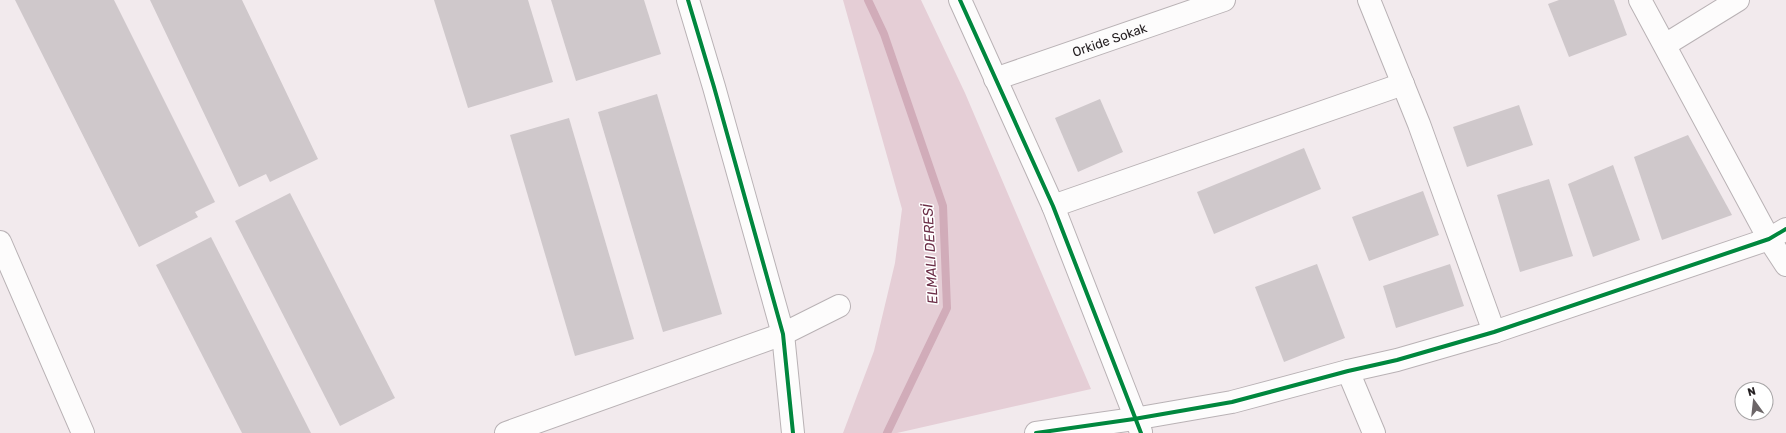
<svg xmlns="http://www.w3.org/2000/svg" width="1786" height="433" viewBox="0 0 1786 433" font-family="Rubik,sans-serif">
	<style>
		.green { fill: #e5ced6 }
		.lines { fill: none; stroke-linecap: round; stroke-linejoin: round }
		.stream { stroke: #d1acb9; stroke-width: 8 }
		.building { fill: #cfc8cb }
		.minor-casing { stroke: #b9b2b5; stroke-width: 24 }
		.minor { stroke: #fdfcfc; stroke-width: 22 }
		.cycleway-casing { stroke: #fff; stroke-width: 6 }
		.cycleway { stroke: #00873e; stroke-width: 4 }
		.labels { text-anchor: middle; stroke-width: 3; stroke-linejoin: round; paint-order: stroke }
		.street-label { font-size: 13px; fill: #241f21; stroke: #fff }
		.water-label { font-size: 14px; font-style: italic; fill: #6b2e47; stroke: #fff }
	</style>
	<rect width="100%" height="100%" fill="#f2eaed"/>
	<path class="green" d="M843,0H921L965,93L1091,389L897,433H843L874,351L895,263L902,209Z"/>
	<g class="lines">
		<path class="stream" d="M868,0L884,34L943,206L947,308L887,433"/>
	</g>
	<g class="building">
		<path d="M15,0H114L215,202L195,212L198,217L139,247Z"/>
		<path d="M150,0H242L318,159L270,182L266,174L239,187Z"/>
		<path d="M434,0H528L553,82L468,108Z"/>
		<path d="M551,0H644L661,54L576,81Z"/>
		<path d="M1559,0H1614L1627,35L1569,57L1548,4Z"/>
		<path d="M657,94L722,314L663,332L598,112Z"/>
		<path d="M1100,99L1123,152L1078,172L1055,118Z"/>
		<path d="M1519,105L1533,145L1467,167L1453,127Z"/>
		<path d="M569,118L634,339L575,356L510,135Z"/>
		<path d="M1688,135L1732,215L1662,240L1634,157Z"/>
		<path d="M1304,148L1321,189L1214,234L1197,192Z"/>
		<path d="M1613,165L1640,240L1593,257L1568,184Z"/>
		<path d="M1549,179L1573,256L1520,272L1497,195Z"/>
		<path d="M1423,191L1439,235L1369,261L1352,217Z"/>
		<path d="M290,193L395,398L340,426L235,221Z"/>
		<path d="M211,237L311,433H242L156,265Z"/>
		<path d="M1317,264L1345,338L1284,362L1255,287Z"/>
		<path d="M1450,264L1464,306L1396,328L1383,286Z"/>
	</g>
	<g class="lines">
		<defs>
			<g id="minor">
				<path d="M688,0L714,87L783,334L793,433"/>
				<path d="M960,0L1053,206L1141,432"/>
				<path d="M1369,0L1419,124L1494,332"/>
				<path d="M1640,0L1769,239L1786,265"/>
				<path d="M1665,45L1738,0"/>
				<path id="s1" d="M995,79L1224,0"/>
				<path d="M1053,206L1403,84"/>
				<path d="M0,242L83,433"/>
				<path d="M1348,371L1374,433"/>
				<path d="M506,433L783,334L839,306"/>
				<path d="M1036,433L1134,419L1232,402L1348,371L1397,360L1494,332L1769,239L1786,229"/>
			</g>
		</defs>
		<use href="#minor" class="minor-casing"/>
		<use href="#minor" class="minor"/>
		<defs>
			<g id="cycleway">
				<path d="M688,0L714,87L783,334L793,433"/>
				<path d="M960,0L1053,206L1141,433"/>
				<path d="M1036,433L1134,419L1232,402L1348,371L1397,360L1494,332L1769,239L1786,229"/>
			</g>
		</defs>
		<use href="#cycleway" class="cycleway-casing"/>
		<use href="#cycleway" class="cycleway"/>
	</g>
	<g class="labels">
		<g class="street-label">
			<text dy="5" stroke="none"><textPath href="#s1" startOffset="121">Orkide Sokak</textPath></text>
		</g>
		<g class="water-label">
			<text transform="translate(930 254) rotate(-93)" y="5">ELMALI DERESİ</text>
		</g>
	</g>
	<g transform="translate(1754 401) rotate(345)"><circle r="19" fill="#ffffff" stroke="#a7a5a6"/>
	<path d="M0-3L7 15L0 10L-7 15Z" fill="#6c6668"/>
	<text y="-6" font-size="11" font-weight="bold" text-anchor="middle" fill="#241f21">N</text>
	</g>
</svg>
